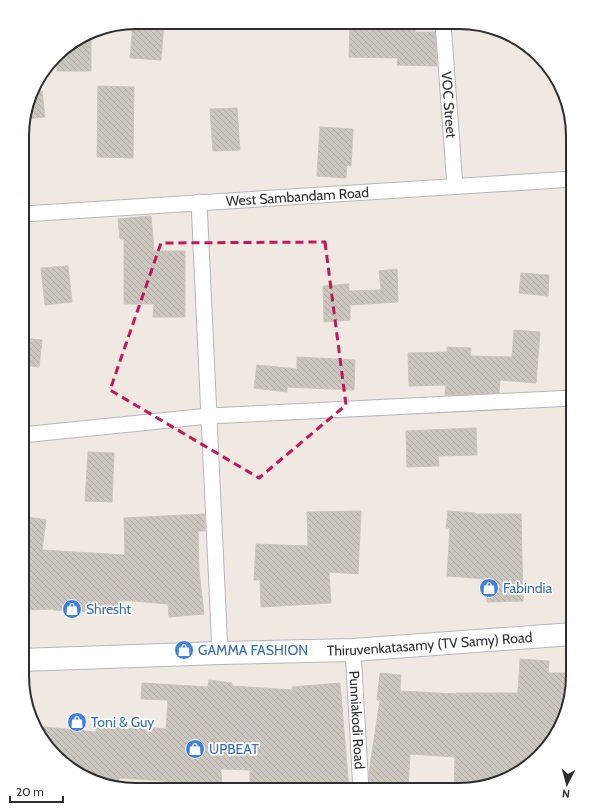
<svg xmlns="http://www.w3.org/2000/svg" width="595" height="812" viewBox="0 0 595 812" font-family="Cabin,sans-serif">
	<style>
		.building { fill: url(#building-back-hatch); stroke: #cbc5ba }
		.lines { fill: none; stroke-linecap: round; stroke-linejoin: round }
		.minor-casing { stroke: #b4b7c1; stroke-width: 17 }
		.secondary-casing { stroke: #b4b7c1; stroke-width: 24 }
		.minor { stroke: #fff; stroke-width: 15 }
		.secondary { stroke: #fff; stroke-width: 22 }
		.marked { fill: none; stroke: #c2185b; stroke-width: 3; stroke-dasharray: 8 5; stroke-linejoin: round }
		.labels { text-anchor: middle; stroke-width: 3.5; stroke-linejoin: round; paint-order: stroke }
		.street-label { font-size: 14px; fill: #2e2e2e; stroke: #fff }
		.shop-label { font-size: 14px; fill: #366cbe; stroke: #fff; text-anchor: start }
		.rim { fill: none; stroke: #2e2e2e; stroke-width: 2 }
	</style>
	<defs>
		<pattern id="building-back-hatch" width="6" height="6" patternUnits="userSpaceOnUse"><rect width="6" height="6" fill="#cbc7bf"/><path d="M-1 5l2 2M0 0l6 6M5-1l2 2" fill="none" stroke="#afaba4"/></pattern>
	</defs>
	<rect width="100%" height="100%" fill="#efe9e1"/>
	<g class="building">
		<path d="M136,22H164L161,60L130,58L133,23Z"/>
		<path d="M350,23H380V25L415,26V32H435L437,66L397,65L398,58L349,57Z"/>
		<path d="M91,33V71H57V56L61,50Z"/>
		<path d="M98,86L134,87L133,158L97,157Z"/>
		<path d="M42,91L45,117L24,119L33,92Z"/>
		<path d="M237,108L240,150L213,151L210,109Z"/>
		<path d="M320,127L353,129L351,166L347,165L346,178L317,176Z"/>
		<path d="M151,216L154,251H185V317H153L154,304H124V239H120L118,219Z"/>
		<path d="M68,266L72,302L45,305L41,268Z"/>
		<path d="M397,269L398,302L350,305V320L324,322L323,286L349,284V291L381,290L379,271Z"/>
		<path d="M521,273L549,275L548,296L519,293Z"/>
		<path d="M514,330L540,332L536,383L500,380L499,393L451,395H445L446,385L409,386L408,353L447,352V347L471,348L470,356L512,357Z"/>
		<path d="M23,338L42,340L39,367L23,365Z"/>
		<path d="M297,357L355,360L354,390L287,387V392L254,388L257,365L297,369Z"/>
		<path d="M476,428L477,455L438,456L439,466L407,467L406,431Z"/>
		<path d="M88,452L114,453L112,502L85,501Z"/>
		<path d="M361,511L358,574L329,572L331,603L261,607L260,580H254L256,544L308,546L307,512Z"/>
		<path d="M448,511L475,513V514H521L523,601L487,602V579L447,576L450,528H446Z"/>
		<path d="M204,514L205,531H198L199,571L204,614L169,617L168,604L123,600L122,613L53,610V609L23,610V599H22V516L46,520L42,550L125,555L124,518Z"/>
		<path d="M520,659L549,661L548,673H573V683L554,739L509,778L454,790L455,757L410,754L408,790H370L369,772L380,700H377L380,673L401,675L400,691L456,694V693H518Z"/>
		<path d="M209,680L232,683V686L293,690L292,687L340,683L349,790L250,789V770L221,769L222,789H165V781L119,778L118,784L104,782L67,766L34,726L96,732L97,725L133,729V726L166,729L168,700L141,699L142,683L208,687Z"/>
	</g>
	<g class="lines">
		<defs>
			<g id="minor">
				<path id="s1" d="M443,23L455,186"/>
				<path d="M199,202L220,653"/>
				<path id="s2" d="M23,214L573,179"/>
				<path d="M22,435L209,416L573,398"/>
				<path id="s3" d="M353,650L361,790"/>
			</g>
			<g id="secondary">
				<path id="s4" d="M22,660L220,653L353,650L573,634"/>
			</g>
		</defs>
		<use href="#minor" class="minor-casing"/>
		<use href="#secondary" class="secondary-casing"/>
		<use href="#minor" class="minor"/>
		<use href="#secondary" class="secondary"/>
	</g>
	<path class="marked" d="M325,242L346,405L259,478L110,390L161,243Z"/>
	<defs>
		<symbol id="shop-disc" viewBox="-11 -11 22 22"><circle r="9.5" fill="#3f7fe0" stroke="#fff"/><path d="M-5-2.5h2.3a2.7 3.5 0 0 1 5.4 0H5L5.5 6h-11ZM-1.5-2.5h3a1.5 2.3 0 0 0-3 0Z" fill="#fff"/></symbol>
	</defs>
	<g fill-rule="evenodd">
		<use href="#shop-disc" x="478" y="577" width="22" height="22"/>
		<use href="#shop-disc" x="61" y="598" width="22" height="22"/>
		<use href="#shop-disc" x="173" y="639" width="22" height="22"/>
		<use href="#shop-disc" x="66" y="711" width="22" height="22"/>
		<use href="#shop-disc" x="184" y="738" width="22" height="22"/>
	</g>
	<g class="labels">
		<g class="street-label">
			<text dy="5" stroke="none"><textPath href="#s1" startOffset="82">VOC Street</textPath></text>
			<text dy="5" stroke="none"><textPath href="#s2" startOffset="275">West Sambandam Road</textPath></text>
			<text dy="5" stroke="none"><textPath href="#s4" startOffset="408">Thiruvenkatasamy (TV Samy) Road</textPath></text>
			<text dy="5" stroke="none"><textPath href="#s3" startOffset="70">Punniakodi Road</textPath></text>
		</g>
		<g class="shop-label">
			<text x="503" y="593">Fabindia</text>
			<text x="86" y="614">Shresht</text>
			<text x="198" y="655">GAMMA FASHION</text>
			<text x="91" y="727">Toni &amp; Guy</text>
			<text x="209" y="754">UPBEAT</text>
		</g>
	</g>
	<path d="M0 0H595V812H0ZM136 29H459A107 107 0 0 1 566 136V676A107 107 0 0 1 459 783H136A107 107 0 0 1 29 676V136A107 107 0 0 1 136 29Z" fill="#fff" fill-rule="evenodd"/>
	<path class="rim" d="M136 29H459A107 107 0 0 1 566 136V676A107 107 0 0 1 459 783H136A107 107 0 0 1 29 676V136A107 107 0 0 1 136 29Z"/>
	<g transform="translate(567 784) rotate(186)" stroke="#ffffff" stroke-width="3" paint-order="stroke">
	<path d="M0-3L7 15L0 10L-7 15Z" fill="#2e2e2e"/>
	<text y="-6" font-size="11" font-weight="bold" text-anchor="middle" fill="#2e2e2e">N</text>
	</g>
	<path d="M10 796v6h53v-6" fill="none" stroke="#2e2e2e" stroke-width="2"/>
	<text x="16" y="796" font-size="12" fill="#2e2e2e" stroke="#ffffff" stroke-width="3" paint-order="stroke">20 m</text>
</svg>
